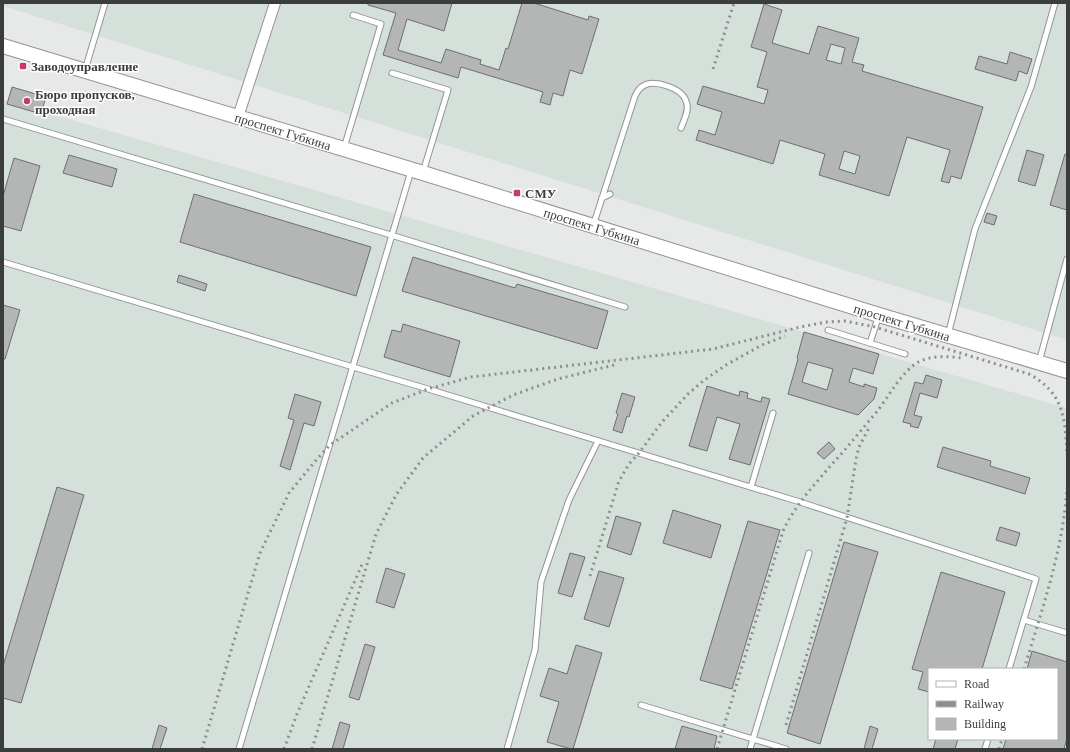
<svg xmlns="http://www.w3.org/2000/svg" width="1070" height="752" viewBox="0 0 1070 752" font-family="Georgia,serif">
	<style>
		.built { fill: #d6e0da; fill-rule: evenodd }
		.building { fill: #b3b6b4; stroke: #6d6f6e; fill-rule: evenodd }
		.lines { fill: none; stroke-linecap: round; stroke-linejoin: round }
		.service-casing { stroke: #919492; stroke-width: 7 }
		.minor-casing { stroke: #919492; stroke-width: 12 }
		.secondary-casing { stroke: #919492; stroke-width: 16 }
		.service { stroke: #fff; stroke-width: 5 }
		.minor { stroke: #fff; stroke-width: 10 }
		.secondary { stroke: #fff; stroke-width: 14 }
		.rail { stroke: #8c8f8d; stroke-width: 3; stroke-dasharray: 2 4; stroke-linecap: butt }
		.poi-dot { fill: #c53a70; stroke: #fff; stroke-width: 1.5 }
		.labels { text-anchor: middle; stroke-width: 3; stroke-linejoin: round; paint-order: stroke }
		.poi-label { font-size: 13px; font-weight: bold; fill: #3b3d3c; stroke: #fff; text-anchor: start }
		.street-label { font-size: 13px; fill: #3b3d3c; stroke: #fff }
	</style>
	<rect width="100%" height="100%" fill="#e6e9e7"/>
	<g class="built">
		<path d="M3,3H1067V340L3,6Z"/>
		<path d="M3,100L1067,408V749H3ZM929,669H1057V739H929Z"/>
	</g>
	<g class="building">
		<path d="M368,3H452L444,31L407,19L398,50L441,63L446,49L481,60L480,64L499,70L506,48L508,49L522,3H534L588,20L589,16L599,19L582,74L570,70L563,96L553,93L550,105L540,102L543,92L461,67L458,78L383,55L396,13L368,5Z"/>
		<path d="M764,4L782,10L772,43L809,54L818,26L859,38L852,62L864,65L862,71L983,107L961,179L951,176L949,183L941,181L950,150L907,137L889,196L819,175L825,154L780,140L773,164L696,140L699,130L715,135L722,112L697,104L703,86L764,104L768,90L757,87L767,52L751,47ZM831,44L845,48L841,64L826,60ZM844,151L860,156L855,174L839,169Z"/>
		<path d="M1010,52L1032,59L1027,74L1019,71L1016,81L975,69L979,56L1007,64Z"/>
		<path d="M12,87L46,97L41,114L7,104Z"/>
		<path d="M1027,150L1044,155L1035,186L1018,181Z"/>
		<path d="M1065,154L1067,155V210L1050,205Z"/>
		<path d="M69,155L117,169L112,187L63,173Z"/>
		<path d="M14,158L40,166L21,231L3,226V196Z"/>
		<path d="M194,194L371,247L356,296L180,242Z"/>
		<path d="M987,213L997,216L994,225L984,222Z"/>
		<path d="M413,257L515,288L517,284L608,311L597,349L402,291Z"/>
		<path d="M179,275L207,284L205,291L177,282Z"/>
		<path d="M3,305L20,310L5,359H3Z"/>
		<path d="M403,324L460,341L450,377L384,357L392,330L401,332Z"/>
		<path d="M804,332L879,354L873,374L853,368L849,382L864,387V384L877,388L874,399L858,415L788,394L798,359L797,358ZM808,362L833,369L827,390L802,382Z"/>
		<path d="M926,375L942,380L937,398L920,393L914,415L922,417L918,428L910,426L911,424L903,422L915,382L923,384Z"/>
		<path d="M707,386L739,396L740,391L748,393L747,398L761,402L762,397L770,399L750,465L729,459L740,424L717,417L707,451L689,446Z"/>
		<path d="M622,393L635,397L629,417L627,416L622,433L613,430L618,414L616,413Z"/>
		<path d="M295,394L321,402L314,426L304,423L290,470L280,466L294,420L288,418Z"/>
		<path d="M829,442L835,449L824,459L817,453Z"/>
		<path d="M943,447L991,461L990,466L1030,478L1025,494L937,467Z"/>
		<path d="M57,487L84,495L21,703L3,698V666Z"/>
		<path d="M673,510L721,525L711,558L663,543Z"/>
		<path d="M616,516L641,523L631,555L607,547Z"/>
		<path d="M748,521L780,530L732,689L700,680Z"/>
		<path d="M1000,527L1020,533L1016,546L996,540Z"/>
		<path d="M844,542L878,552L820,744L787,733Z"/>
		<path d="M570,553L585,557L572,597L558,593Z"/>
		<path d="M386,568L405,574L394,608L376,602Z"/>
		<path d="M599,571L624,578L609,627L584,619Z"/>
		<path d="M941,572L1005,592L982,669H929V692L918,689L923,672L912,669Z"/>
		<path d="M365,644L375,647L359,700L349,697Z"/>
		<path d="M576,645L602,653L573,749H571L547,742L559,702L540,696L549,668L567,674Z"/>
		<path d="M1032,651L1067,662V738L1064,749H1003L1006,739H1057V669H1027Z"/>
		<path d="M340,722L350,725L343,749H332Z"/>
		<path d="M159,725L167,728L160,749H152Z"/>
		<path d="M682,726L717,736L714,749H675Z"/>
		<path d="M870,726L878,729L872,749H864Z"/>
		<path d="M936,739H958L955,749H933Z"/>
	</g>
	<g class="lines">
		<defs>
			<g id="service">
				<path d="M85,70L105,3"/>
				<path d="M392,73L448,90L423,172"/>
				<path d="M3,119L391,235L625,307"/>
				<path d="M344,148L381,24L353,15"/>
				<path d="M602,198L610,194"/>
				<path d="M593,226L635,96C637,92 639,88 643,86C654,79 682,88 686,101C690,109 684,120 681,128"/>
				<path d="M3,262L353,367L428,389L800,502L1036,579L1009,669"/>
				<path d="M828,330L905,354"/>
				<path d="M948,335L975,229L1031,87L1055,3"/>
				<path d="M870,343L879,315"/>
				<path d="M1039,362L1067,259"/>
				<path d="M751,487L773,413"/>
				<path d="M1024,620L1067,633"/>
				<path d="M641,705L786,749"/>
				<path d="M239,749L411,171"/>
				<path d="M507,749L535,650L541,582L569,500L598,441"/>
				<path d="M750,749L809,553"/>
				<path d="M985,749L988,739"/>
			</g>
			<path id="minor" d="M238,117L275,3"/>
			<path id="secondary" d="M3,46L423,173L879,315L1067,371"/>
		</defs>
		<use href="#service" class="service-casing"/>
		<use href="#minor" class="minor-casing"/>
		<use href="#secondary" class="secondary-casing"/>
		<use href="#service" class="service"/>
		<use href="#minor" class="minor"/>
		<use href="#secondary" class="secondary"/>
		<g class="rail">
			<path d="M713,69L734,3"/>
			<path d="M590,576L619,481L629,464L639,453L662,422L688,394L703,381L726,365L762,345L785,336"/>
			<path d="M1024,669C1042,610 1063,550 1067,488"/>
			<path d="M786,725L847,518L856,459L859,447L870,426"/>
			<path d="M202,749L260,553L289,493L317,459L330,445L392,403L428,389L471,377L713,349L800,327L827,322L845,321L875,327L1029,374C1064,393 1065,418 1067,454"/>
			<path d="M284,749L297,714L363,562"/>
			<path d="M312,749L376,534L396,495L423,458L473,416L513,395L558,379L614,365"/>
			<path d="M717,749L783,531C795,505 815,484 833,463C848,447 861,430 875,414C888,398 898,377 915,364C928,355 948,356 962,358"/>
			<path d="M999,749L1002,739"/>
		</g>
	</g>
	<g class="poi-dot">
		<rect x="19" y="62" width="8" height="8" rx="2"/>
		<circle cx="27" cy="101" r="4"/>
		<rect x="513" y="189" width="8" height="8" rx="2"/>
	</g>
	<g class="labels">
		<g class="poi-label">
			<text x="31" y="71">Заводоуправление</text>
			<text x="35" y="99">Бюро пропусков,<tspan x="35" dy="15">проходная</tspan></text>
			<text x="525" y="198">СМУ</text>
		</g>
		<g class="street-label">
			<text transform="translate(283 131) rotate(17)" y="5">проспект Губкина</text>
			<text transform="translate(592 226) rotate(17)" y="5">проспект Губкина</text>
			<text transform="translate(902 322) rotate(17)" y="5">проспект Губкина</text>
		</g>
	</g>
	<rect width="1070" height="752" fill="none" stroke="#3b3d3c" stroke-width="8"/>
	<rect x="928" y="668" width="130" height="72" fill="#ffffff" stroke="#b1b1b1"/>
	<rect x="936" y="681" width="20" height="6" fill="#ffffff" stroke="#b1b1b1"/>
	<text x="964" y="688" font-size="12" fill="#3b3d3c">Road</text>
	<rect x="936" y="701" width="20" height="6" fill="#8c8f8d" stroke="#b1b1b1"/>
	<text x="964" y="708" font-size="12" fill="#3b3d3c">Railway</text>
	<rect x="936" y="718" width="20" height="12" fill="#b3b6b4" stroke="#b1b1b1"/>
	<text x="964" y="728" font-size="12" fill="#3b3d3c">Building</text>
</svg>
